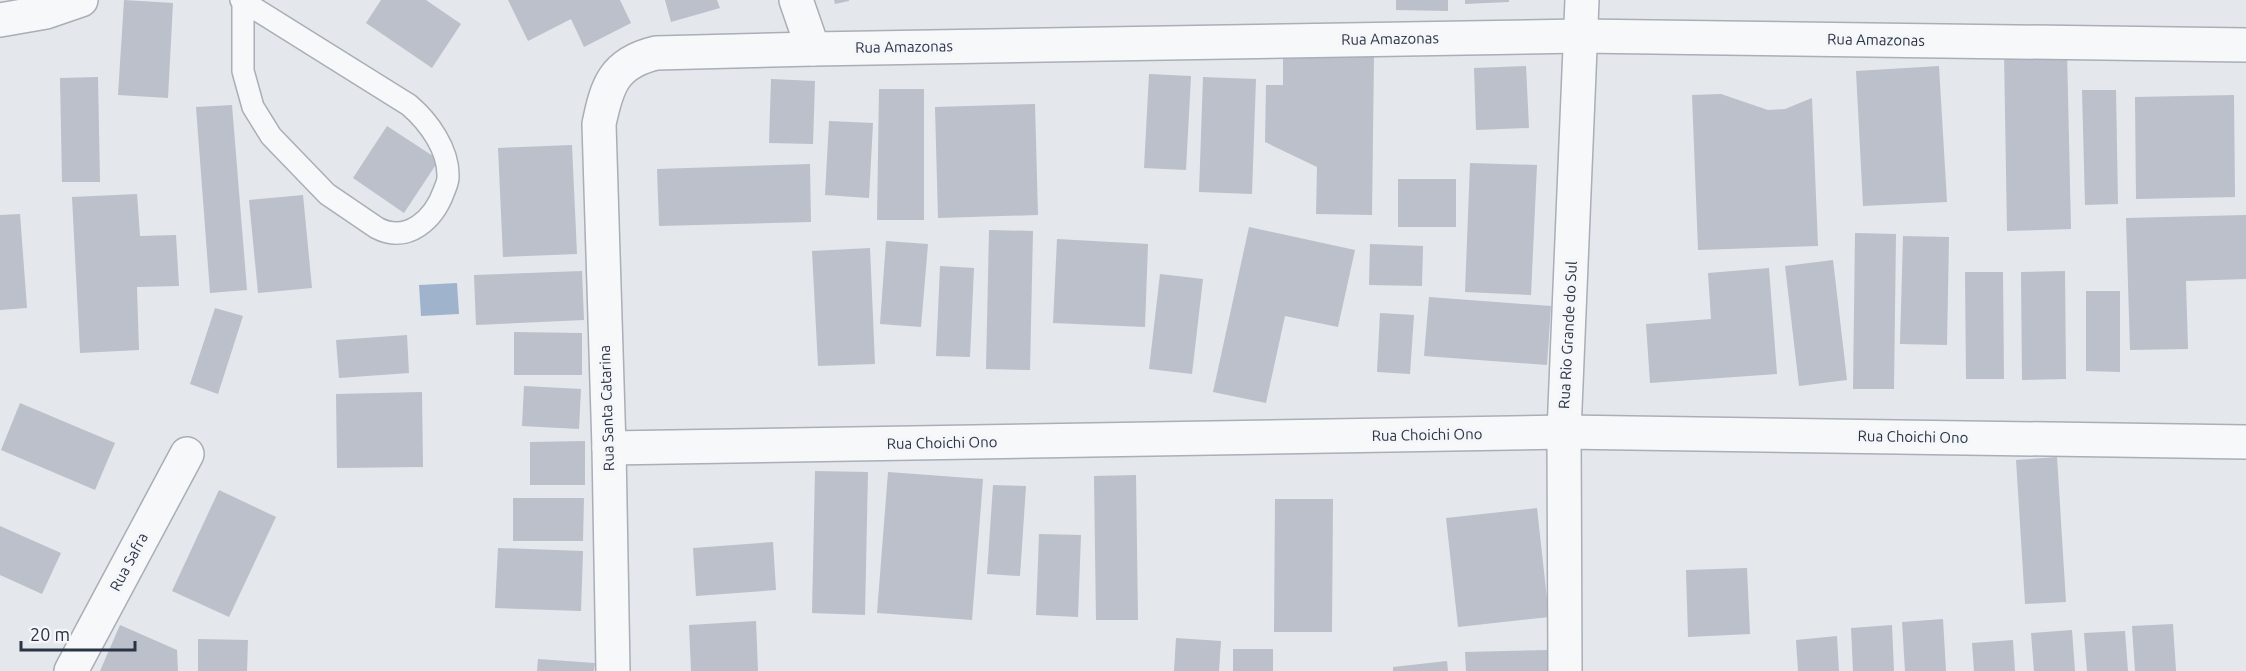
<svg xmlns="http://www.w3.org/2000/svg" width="2246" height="671" viewBox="0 0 2246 671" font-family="Ubuntu,sans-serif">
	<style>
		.water { fill: #9fb4cc }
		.building { fill: #bbc0ca }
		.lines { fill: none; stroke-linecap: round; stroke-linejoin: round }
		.service-casing { stroke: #a9aeb7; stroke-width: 24 }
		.minor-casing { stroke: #a9aeb7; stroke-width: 36 }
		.service { stroke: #f7f8fa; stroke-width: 21 }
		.minor { stroke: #f7f8fa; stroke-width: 33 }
		.labels { text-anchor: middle; stroke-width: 6; stroke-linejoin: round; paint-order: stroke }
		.street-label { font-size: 15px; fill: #2b3445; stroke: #f4f6f9 }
	</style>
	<rect width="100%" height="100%" fill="#e4e7ec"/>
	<path class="water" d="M457,283L459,314L421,316L419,285Z"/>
	<g class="building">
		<path d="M124,0L173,3L168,98L118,95Z"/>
		<path d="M381,0H426L461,24L432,68L366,23Z"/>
		<path d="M508,0H620L631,23L584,47L571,19L528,41Z"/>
		<path d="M665,0H717L720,8L671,22Z"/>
		<path d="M834,0H849V1L835,4Z"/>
		<path d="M1396,0H1448V11L1396,10Z"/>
		<path d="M1465,0H1509V2L1465,4Z"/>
		<path d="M2067,51L2071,229L2007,231L2004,52Z"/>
		<path d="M1283,56L1374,57L1372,215L1316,214L1317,167L1265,142L1266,85H1283Z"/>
		<path d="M1526,66L1529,128L1476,130L1474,68Z"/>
		<path d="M1939,66L1947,202L1863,206L1856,71Z"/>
		<path d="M1149,74L1191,76L1186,170L1144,168Z"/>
		<path d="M98,77L100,182H62L60,78Z"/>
		<path d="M1203,77L1256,79L1252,194L1199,192Z"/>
		<path d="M771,79L815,81L813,144L769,143Z"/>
		<path d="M879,89H924V220H877Z"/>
		<path d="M2082,90H2116L2118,204L2085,205Z"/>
		<path d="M1721,94L1768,110L1785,109L1812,98L1818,246L1698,250L1692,95Z"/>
		<path d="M2234,95L2235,197L2136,199L2135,97Z"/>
		<path d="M1035,104L1038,215L938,218L935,107Z"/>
		<path d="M232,105L247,290L210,293L196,107Z"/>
		<path d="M829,121L873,123L869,198L825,195Z"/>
		<path d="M387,126L439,160L404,213L353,178Z"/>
		<path d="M572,145L577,254L503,257L498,148Z"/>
		<path d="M1470,163L1537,165L1531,295L1465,292Z"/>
		<path d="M810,164L811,222L659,226L657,169Z"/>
		<rect x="1398" y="179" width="58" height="48"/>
		<path d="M137,194L140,236L176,235L179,286L137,287L139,350L80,353L72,197Z"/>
		<path d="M303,195L312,288L258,293L249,200Z"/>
		<path d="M20,214L27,308L0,310V215Z"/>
		<path d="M2246,215V279L2186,281L2188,349L2130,350L2126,218Z"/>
		<path d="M1249,227L1355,250L1338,327L1285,316L1266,403L1213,392Z"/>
		<path d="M989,230L1033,231L1030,370L986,369Z"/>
		<path d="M1855,233L1896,234L1894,389H1853Z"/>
		<path d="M1903,236L1949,237L1947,345L1900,344Z"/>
		<path d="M1057,239L1148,244L1145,327L1053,323Z"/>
		<path d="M886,241L928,244L921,327L880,324Z"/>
		<path d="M1370,244L1423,246L1422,286L1369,285Z"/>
		<path d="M870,248L875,364L818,366L812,251Z"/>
		<path d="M1833,260L1847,380L1799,386L1785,266Z"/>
		<path d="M940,266L974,268L970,357L936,356Z"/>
		<path d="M1769,268L1777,374L1650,383L1646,324L1711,319L1708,273Z"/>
		<path d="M582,271L584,320L476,325L474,275Z"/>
		<path d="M2065,271L2066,379L2022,380L2021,272Z"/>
		<path d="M1965,272H2003L2004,379H1966Z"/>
		<path d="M1160,274L1203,279L1192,374L1149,369Z"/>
		<path d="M2086,291H2120V372L2086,371Z"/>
		<path d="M1429,297L1551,306L1547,365L1424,356Z"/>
		<path d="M215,308L243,316L218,394L190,384Z"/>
		<path d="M1380,313L1414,315L1410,374L1377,372Z"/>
		<path d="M514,332L582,333V375H514Z"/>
		<path d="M407,335L409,373L339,378L336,340Z"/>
		<path d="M524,386L581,389L579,429L522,426Z"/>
		<path d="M422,392L423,467L337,468L336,394Z"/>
		<path d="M20,403L115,443L95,490L1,450Z"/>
		<path d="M585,441V485H530V442Z"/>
		<path d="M2057,457L2066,602L2025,604L2016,460Z"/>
		<path d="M815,471L868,472L865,615L812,613Z"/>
		<path d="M888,472L983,479L972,620L877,613Z"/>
		<path d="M1136,475L1138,620H1096L1094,476Z"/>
		<path d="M993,485L1026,486L1020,576L987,574Z"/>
		<path d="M219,490L276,517L229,617L172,591Z"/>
		<path d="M513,498H584L583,541H513Z"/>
		<path d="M1275,499H1333L1332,632H1274Z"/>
		<path d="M1537,508L1549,617L1458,627L1446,518Z"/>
		<path d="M0,526L61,553L42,594L0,575Z"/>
		<path d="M1039,534L1081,535L1078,617L1036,615Z"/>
		<path d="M773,542L776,590L696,596L693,548Z"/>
		<path d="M498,548L583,551L581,611L495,608Z"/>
		<path d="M1747,568L1750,634L1688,637L1686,570Z"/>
		<path d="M1943,619L1946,671H1905L1902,622Z"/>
		<path d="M756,621L758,671H691L689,625Z"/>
		<path d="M2173,624L2176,671H2135L2132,626Z"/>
		<path d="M120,625L177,650L178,671H100Z"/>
		<path d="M1892,625L1894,671H1853L1851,628Z"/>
		<path d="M2072,630L2075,671H2034L2031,633Z"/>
		<path d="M2125,631L2128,671H2087L2084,633Z"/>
		<path d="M1837,636L1839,671H1798L1796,640Z"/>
		<path d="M1176,638L1221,641L1219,671H1174Z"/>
		<path d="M198,639L248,640L247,671H198Z"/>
		<path d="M2013,640L2015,671H1974L1972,643Z"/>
		<rect x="1233" y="649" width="40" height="22"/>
		<path d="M1549,650L1550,671H1466L1465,652Z"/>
		<path d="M538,659L595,663L594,671H537Z"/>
		<path d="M1447,661L1448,671H1393V667Z"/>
	</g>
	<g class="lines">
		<defs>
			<path id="service" d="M241,0L409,105C429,122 449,150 448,177C448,182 446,186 444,191C434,219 408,244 377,228L327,194L271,136L253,107L243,71V1"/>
			<g id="minor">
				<path d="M796,0L813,49"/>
				<path d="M0,20L46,12L81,0"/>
				<path d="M609,448L1564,432L2246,442"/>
				<path d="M71,671L187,454"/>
				<path d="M613,671L609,448L599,124C607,85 614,63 656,53L813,49L1581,36L2246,45"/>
				<path d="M1565,671L1564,432L1582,0"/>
			</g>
		</defs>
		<use href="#service" class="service-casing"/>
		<use href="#minor" class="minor-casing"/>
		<use href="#service" class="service"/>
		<use href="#minor" class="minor"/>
	</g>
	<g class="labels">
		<g class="street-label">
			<text transform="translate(1390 39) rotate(-1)" y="5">Rua Amazonas</text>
			<text transform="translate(1876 40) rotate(1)" y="5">Rua Amazonas</text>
			<text transform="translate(904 47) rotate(-1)" y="5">Rua Amazonas</text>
			<text transform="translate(1568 335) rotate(-87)" y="5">Rua Rio Grande do Sul</text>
			<text transform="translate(607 408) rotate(-92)" y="5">Rua Santa Catarina</text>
			<text transform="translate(1427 435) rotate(-1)" y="5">Rua Choichi Ono</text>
			<text transform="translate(1913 437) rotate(1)" y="5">Rua Choichi Ono</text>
			<text transform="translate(942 443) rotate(-1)" y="5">Rua Choichi Ono</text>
			<text transform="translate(129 562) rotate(-62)" y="5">Rua Safra</text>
		</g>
	</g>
	<path d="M21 641v9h114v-9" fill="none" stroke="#2b3445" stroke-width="3"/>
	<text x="30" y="641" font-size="18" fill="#2b3445" stroke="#f4f6f9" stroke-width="4.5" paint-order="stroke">20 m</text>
</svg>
